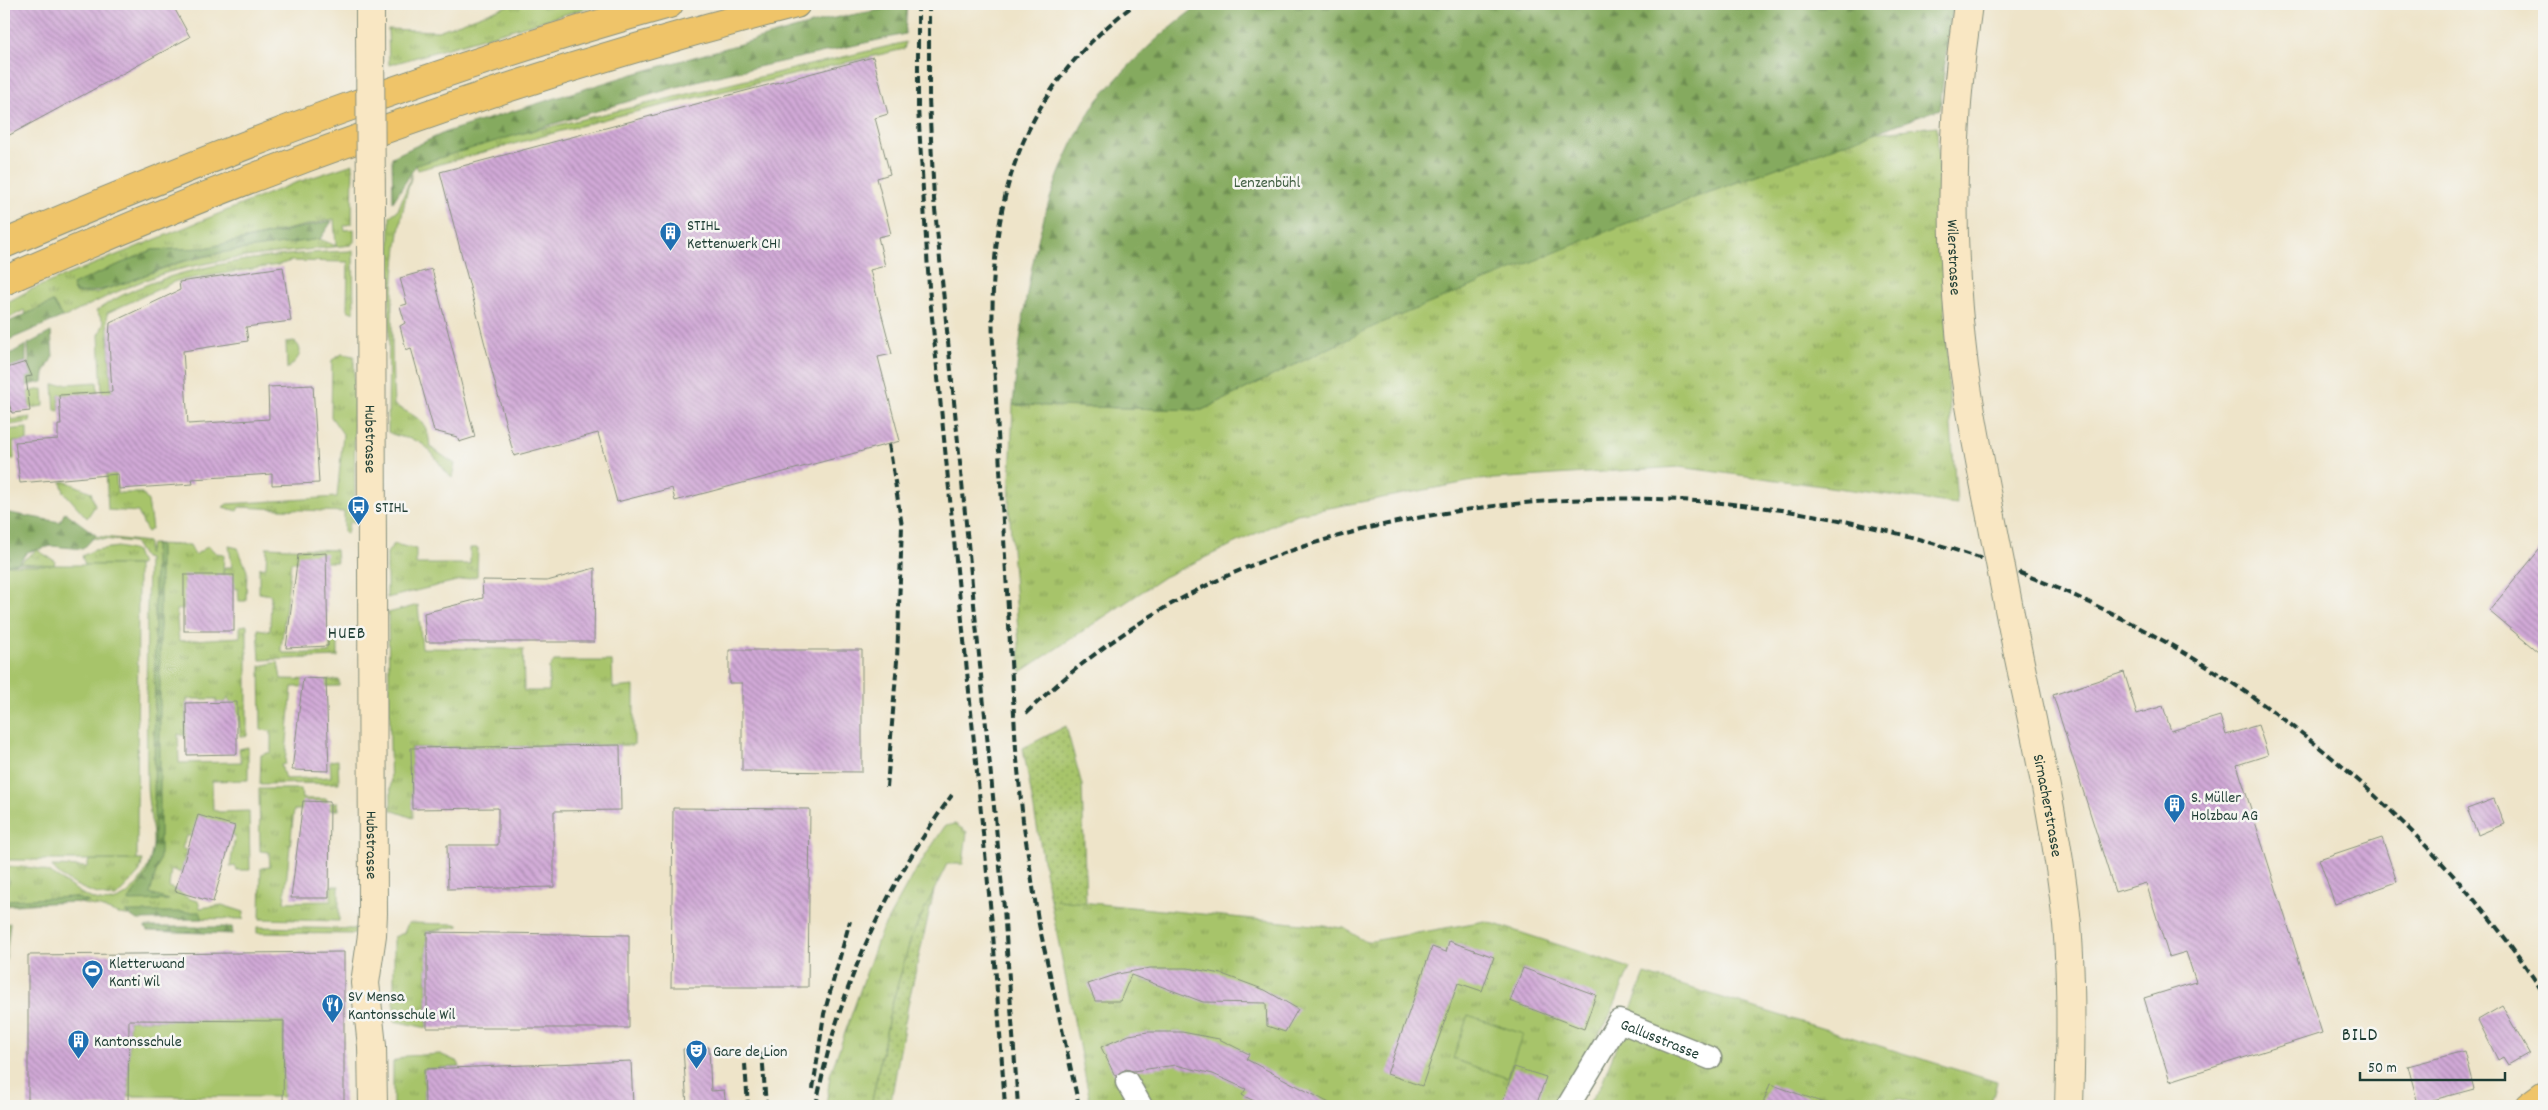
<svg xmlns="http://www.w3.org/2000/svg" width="2548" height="1110" viewBox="0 0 2548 1110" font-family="Dekko,sans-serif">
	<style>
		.grass { fill: url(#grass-tufts); stroke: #638050; fill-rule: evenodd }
		.forest { fill: url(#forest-firs); stroke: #52744a }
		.park { fill: #a7c46b; stroke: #638050 }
		.garden { fill: url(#garden-dots); stroke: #638050 }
		.building { fill: url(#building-back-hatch) }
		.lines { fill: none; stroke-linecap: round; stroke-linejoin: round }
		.street-casing { stroke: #86907e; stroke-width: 25 }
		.secondary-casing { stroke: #86907e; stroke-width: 30 }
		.primary-casing { stroke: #86907e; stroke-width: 30 }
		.highway-casing { stroke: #86907e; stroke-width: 30 }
		.street { stroke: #fff; stroke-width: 22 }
		.secondary { stroke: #f9e7c3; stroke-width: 28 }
		.primary { stroke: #efc469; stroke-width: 28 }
		.highway { stroke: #efc469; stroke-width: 28 }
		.rail { stroke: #1f3d34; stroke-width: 4; stroke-dasharray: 8 4; stroke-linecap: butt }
		.secondary-bridge-casing { stroke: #86907e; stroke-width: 30; stroke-linecap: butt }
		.secondary-bridge { stroke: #f9e7c3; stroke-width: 28 }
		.labels { text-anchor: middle; stroke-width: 5; stroke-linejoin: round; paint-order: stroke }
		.park-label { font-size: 16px; fill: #415f42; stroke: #f6f6f2 }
		.poi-label { font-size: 16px; fill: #1f3d34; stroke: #f6f6f2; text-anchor: start }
		.street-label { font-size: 16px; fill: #1f3d34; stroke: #f6f6f2 }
		.neighbourhood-label { font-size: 18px; letter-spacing: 1px; fill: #1f3d34; stroke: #f6f6f2 }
		.quarter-label { font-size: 19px; letter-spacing: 1px; fill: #1f3d34; stroke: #f6f6f2 }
	</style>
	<defs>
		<pattern id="grass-tufts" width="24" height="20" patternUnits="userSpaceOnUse" patternTransform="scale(1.25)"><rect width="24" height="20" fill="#a7c46b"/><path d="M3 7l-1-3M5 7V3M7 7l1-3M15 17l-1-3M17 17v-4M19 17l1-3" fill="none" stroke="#87a059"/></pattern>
		<pattern id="forest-firs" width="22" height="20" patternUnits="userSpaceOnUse" patternTransform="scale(1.25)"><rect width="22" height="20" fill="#85aa5f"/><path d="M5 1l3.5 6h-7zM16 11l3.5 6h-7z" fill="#6c8c4f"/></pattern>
		<pattern id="garden-dots" width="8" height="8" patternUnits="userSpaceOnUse" patternTransform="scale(1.25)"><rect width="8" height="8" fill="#a7c46b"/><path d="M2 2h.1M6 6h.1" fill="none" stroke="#87a059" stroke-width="1.8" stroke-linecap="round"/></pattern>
		<pattern id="building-back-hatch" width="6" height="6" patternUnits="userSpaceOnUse" patternTransform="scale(1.25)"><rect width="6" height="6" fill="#d1a9d7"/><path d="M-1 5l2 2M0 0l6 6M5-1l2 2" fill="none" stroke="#a98baf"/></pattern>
	</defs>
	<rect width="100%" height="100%" fill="#f6f6f2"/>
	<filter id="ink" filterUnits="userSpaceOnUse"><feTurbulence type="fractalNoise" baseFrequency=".02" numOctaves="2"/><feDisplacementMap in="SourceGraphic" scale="10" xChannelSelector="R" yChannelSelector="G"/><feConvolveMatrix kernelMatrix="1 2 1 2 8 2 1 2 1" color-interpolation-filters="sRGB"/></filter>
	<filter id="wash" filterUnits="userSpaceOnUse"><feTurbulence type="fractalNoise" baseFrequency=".0096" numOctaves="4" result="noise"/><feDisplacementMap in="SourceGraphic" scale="20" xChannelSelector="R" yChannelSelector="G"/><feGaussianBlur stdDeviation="1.12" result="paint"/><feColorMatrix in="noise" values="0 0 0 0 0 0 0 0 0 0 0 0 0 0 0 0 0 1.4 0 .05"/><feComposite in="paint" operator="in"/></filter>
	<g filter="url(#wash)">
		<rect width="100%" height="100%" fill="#eee4c9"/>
		<g class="grass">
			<path d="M512,4H601L389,65L388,29L438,31Z"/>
			<path d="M906,42L904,49L609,118L418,170L416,165L503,138Z"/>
			<path d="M1937,126L1950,414L1957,504L1679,467L1478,480L1297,514L1164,577L1021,672L1009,507L1013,405L1202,410L1471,279L1872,133Z"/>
			<path d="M353,164L352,223L344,226L345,230L354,229V242L351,245C291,252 228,256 169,272C134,282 100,300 67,316L62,317L53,302L26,314L24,310L4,321V304L30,290L295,183ZM334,219L336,246L320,239L226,252L181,262L96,293H75L72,285L152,250L205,248Z"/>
			<path d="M412,174C390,248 390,328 394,405C416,417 428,419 430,447L455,464L452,478C440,468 433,449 419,442C409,437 398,438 388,432L390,216L398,210Z"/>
			<path d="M353,251L354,313L347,310L348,262L291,261L278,265L176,281L107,313L117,493H142L148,501L152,529L147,532L138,512L108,510L99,335L104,322L96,311C160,265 276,253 353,251Z"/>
			<path d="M294,341C307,352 296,361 287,369L286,342Z"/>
			<path d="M342,354L354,356L355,522L349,523L347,534L344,532V512L239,507L237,511L223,507L227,504L337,497L343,434L331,417L332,360Z"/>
			<path d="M97,382L98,395H59V411L55,410L53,385Z"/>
			<path d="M43,389L44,406L29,408V399L4,402V396Z"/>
			<path d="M4,405H7L11,420L31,417L30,422L4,426Z"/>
			<path d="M27,428V441L13,442L14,459H4V430Z"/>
			<path d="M65,481L91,492L95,506L87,518L64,492L61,482Z"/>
			<path d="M95,536L148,542V555L151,544L190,545L195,555L208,546L216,553L224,554L223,574L225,567H232L229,546L238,548L247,571L246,601H239L238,589L230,588L184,609L176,610L179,641L240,637V626L247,625V736H240L239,713L232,710L228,697L223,708H218L216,699H187L185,736L178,734L179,763L241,762L239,749L248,747V780L212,781L213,810L220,812L249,811L250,870H237L235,866L230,867L235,836H186L182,849L187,850L181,873L171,869L169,887C183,892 182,898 198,901L200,908L222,905L244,912L243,919L153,918L118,914L100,907L68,901L4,906V888L7,887L9,880L4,873V866C17,867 32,866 45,871C66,879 88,906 112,901C134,897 151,868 153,847C154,826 147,804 147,783C146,708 146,634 148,559L144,558L134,542L92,538Z"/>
			<path d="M394,544L416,549V564H470V548H478L477,576L387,598V553Z"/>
			<path d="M118,547L136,551L141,565H85L82,556L94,550Z"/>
			<path d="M267,547L336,550L337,562H291L281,649L283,653H330V636L338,637V657L260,660L258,629L270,631L271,595L259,593V568L266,567Z"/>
			<path d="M37,550L55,561L54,565L19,563Z"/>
			<path d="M418,605L422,648L523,649L524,691H549V668L554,661H612L613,688L634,686V745L411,748L413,818L391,810L388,613Z"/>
			<path d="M278,662L281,679L339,680V686L292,687L285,764L281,765L285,779L331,777L330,761L338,760L339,783L260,784L261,755L271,752V731L261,730L260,666Z"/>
			<path d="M259,789H301L302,799H327V803L338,802L339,810H294L284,902L331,901V886H339V921L260,919L261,868L270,867L269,852L260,851Z"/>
			<path d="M955,824L967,832L963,864H947L912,935L891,1008L871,1106H826L830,1075L880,934L912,876L945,826Z"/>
			<path d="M89,860H143L139,873L116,897C100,898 59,881 52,866L87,867Z"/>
			<path d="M1050,899L1344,928L1366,942L1485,921L1630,968L1608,1020L1578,1067L1556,1106H1091Z"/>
			<path d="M10,923L4,978V924Z"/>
			<path d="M408,923L456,924L459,926L427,932V1028L394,1021V937L404,933Z"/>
			<path d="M257,927L355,929V934L257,933Z"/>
			<path d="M1645,974L1997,1082L1990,1106H1923L1898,1098L1881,1106H1587L1601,1085Z"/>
			<path d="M440,1054L458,1062L460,1067L424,1069L425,1104L393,1106V1062L406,1056Z"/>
		</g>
		<g class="forest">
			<path d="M1201,4H1954L1949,28L1940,109L1652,213L1379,324L1202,410L1013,405C1023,303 1036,197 1092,108C1097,100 1105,92 1111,85C1138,55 1168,27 1201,4Z"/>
			<path d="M907,5L905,34L700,80L416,165L393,202L392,157L446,132L623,77L829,19Z"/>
			<path d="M332,221L320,239C274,246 225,249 180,262C145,273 112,293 75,293L72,285L152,250L205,248Z"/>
			<path d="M53,302L62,317L4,342V324Z"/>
			<path d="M51,332L53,356L44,374L43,382L19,387V381L30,376L28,344Z"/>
			<path d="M26,345V362L4,370V357Z"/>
			<path d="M4,512L60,522L65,512L96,535L83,549L52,546L27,552L19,563L4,565Z"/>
			<path d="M155,544H160V857L150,894L169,900L128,901L147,874L154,842Z"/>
			<path d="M74,897L89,902L4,904V900Z"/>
			<path d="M125,912H200L203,919L137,920Z"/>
			<path d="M145,927H232L233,934L147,931Z"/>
		</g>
		<g class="park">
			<path d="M4,565H138L137,860H4Z"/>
			<path d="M1468,1015L1523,1034L1507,1078L1453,1059Z"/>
			<path d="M129,1020L284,1021L283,1097L128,1096Z"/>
		</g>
		<g class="garden">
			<path d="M1066,726L1082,785L1086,903L1050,899L1023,748Z"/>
			<path d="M934,891L909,1000L890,1106H871L891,1008L912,935Z"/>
		</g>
		<g id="blocks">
			<g class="building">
				<path d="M4,4H172L190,37L4,138Z"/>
				<path d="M873,57L888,114L875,118L890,174L877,178L891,234L878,237L885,266L870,270L892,354L878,357L900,441L675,501L672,488L617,502L598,433L514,456L440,172Z"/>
				<path d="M283,267L291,321L246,327L248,341L183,351L188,424L269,419L268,387L313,385L319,483L272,485V474L192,479L193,484L119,489L118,474L20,483L15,442L58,439V425H61L59,395L112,392L109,342L110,323L180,290L179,282Z"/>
				<path d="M432,269L475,437L459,442L457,437L434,431L411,348L406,350L400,326L405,323L400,306L407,304L400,278Z"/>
				<path d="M26,362L32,376L26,377L30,411L12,413L4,386V369Z"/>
				<path d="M2544,544V657L2489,611Z"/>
				<path d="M326,553L328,646L286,648L298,555Z"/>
				<path d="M595,568L594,642H426L424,613L483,598L482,580L547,581Z"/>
				<rect x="184" y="575" width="50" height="56"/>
				<path d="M729,650H862V772L742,771V683H729Z"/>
				<path d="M2124,672L2137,714L2163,706L2171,731L2220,716L2226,735L2258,725L2268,755L2237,765L2322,1033L2170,1081L2144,998L2196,982L2186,952L2169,957L2146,883L2115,892L2053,695Z"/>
				<path d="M303,678L326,679L329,771L292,770Z"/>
				<path d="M237,702V754L187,755L186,703Z"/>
				<path d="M620,745L621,810L554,811V887L448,889L447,845H498V808L412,809L411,748Z"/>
				<path d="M2494,799L2504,824L2478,835L2467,809Z"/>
				<path d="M303,801L330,802L329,898H291Z"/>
				<path d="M673,808L810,809L808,987H671Z"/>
				<path d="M198,815L235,826L213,902L175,891Z"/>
				<path d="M2382,838L2397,882L2335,904L2319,859Z"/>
				<path d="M427,932L629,935V1028H427Z"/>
				<path d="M1449,941L1494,957L1482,991L1458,983L1422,1086L1387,1074L1432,947L1446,952Z"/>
				<path d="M344,952V1106H283L284,1021L129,1020L128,1106H28V955Z"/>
				<path d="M1150,968H1188L1222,974L1265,990L1298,1009L1285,1032L1267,1026L1266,1003L1203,1002L1131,975L1120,1001H1095L1088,984L1118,974Z"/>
				<path d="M1523,968L1596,995L1584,1029L1510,1001Z"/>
				<path d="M2502,1006L2529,1053L2508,1065L2503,1057L2498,1060L2478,1020Z"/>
				<path d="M1148,1032H1182L1219,1039L1249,1054L1246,1059L1335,1106H1264L1242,1095L1246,1089L1213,1074L1176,1065L1133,1071L1126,1069L1115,1076L1101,1047L1129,1035Z"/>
				<path d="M709,1047L711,1091L724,1090L726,1106H687L683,1049Z"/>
				<path d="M2464,1051L2474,1089L2418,1104L2408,1066Z"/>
				<path d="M631,1061L633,1106H425L424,1069Z"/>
				<path d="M1514,1067L1546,1077L1536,1106H1501Z"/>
				<path d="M1770,1084L1827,1104V1106H1762Z"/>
			</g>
		</g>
	</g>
	<g filter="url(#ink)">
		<use href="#blocks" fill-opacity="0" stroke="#86907e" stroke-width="1"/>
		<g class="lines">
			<defs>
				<g id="street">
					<path d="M1127,1082L1141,1106"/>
					<path id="s1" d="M1568,1106L1619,1021L1710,1058"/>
				</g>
				<g id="secondary">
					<path d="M370,4V30"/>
					<path id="s2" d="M1968,4C1950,124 1949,247 1964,367C1971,418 1981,467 1991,517"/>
					<path id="s3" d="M371,217L373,913L372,935L365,983L372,1046L373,1106"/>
					<path id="s4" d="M2011,619C2031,720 2057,822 2067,924C2072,985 2071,1046 2069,1106"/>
				</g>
				<path id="primary" d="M2529,1106L2544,1095"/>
				<g id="highway">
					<path d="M4,244C221,151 441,67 669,4"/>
					<path d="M4,281C260,167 524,74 796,4"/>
				</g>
			</defs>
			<use href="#street" class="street-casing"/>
			<use href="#secondary" class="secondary-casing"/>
			<use href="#primary" class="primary-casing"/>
			<use href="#highway" class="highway-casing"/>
			<use href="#street" class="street"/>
			<use href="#secondary" class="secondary"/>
			<use href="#primary" class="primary"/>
			<use href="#highway" class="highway"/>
			<g class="rail">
				<path d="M918,4V108L929,287L993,934L1005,1106"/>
				<path d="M929,4V99L934,199L1004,908L1018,1106"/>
				<path d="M1026,713C1148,596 1281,540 1445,513C1790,457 2135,566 2387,807C2446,864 2500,925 2544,994"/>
				<path d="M887,787L897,661L902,526L889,444"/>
				<path d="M762,1052L766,1106"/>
				<path d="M745,1064L748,1106"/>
				<path d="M813,1089L824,1014L850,921"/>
				<path d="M816,1106C837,992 884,888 952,795"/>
				<path d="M1079,1106L1038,920L1023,821L1016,749L993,346C988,204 1017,93 1135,4"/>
			</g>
			<defs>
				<g id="secondary-bridge">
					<path d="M370,30L371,217"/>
					<path d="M1991,517L2011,619"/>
				</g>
			</defs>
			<use href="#secondary-bridge" class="secondary-bridge-casing"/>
			<use href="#secondary-bridge" class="secondary-bridge"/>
		</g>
	</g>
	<defs>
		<symbol id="building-pin" viewBox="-11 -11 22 30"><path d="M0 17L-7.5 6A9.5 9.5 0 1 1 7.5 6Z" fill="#1f6fb2" stroke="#f6f6f2"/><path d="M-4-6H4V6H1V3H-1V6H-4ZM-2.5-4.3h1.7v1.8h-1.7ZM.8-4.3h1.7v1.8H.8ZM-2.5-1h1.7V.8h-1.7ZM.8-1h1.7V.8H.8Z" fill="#fff"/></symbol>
		<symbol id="bus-pin" viewBox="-11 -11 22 30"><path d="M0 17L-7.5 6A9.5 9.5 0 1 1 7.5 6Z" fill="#1f6fb2" stroke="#f6f6f2"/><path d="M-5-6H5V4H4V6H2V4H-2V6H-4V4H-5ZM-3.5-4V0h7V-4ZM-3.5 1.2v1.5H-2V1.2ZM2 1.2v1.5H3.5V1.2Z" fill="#fff"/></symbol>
		<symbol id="stadium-pin" viewBox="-11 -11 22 30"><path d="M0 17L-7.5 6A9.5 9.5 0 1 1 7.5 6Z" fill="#1f6fb2" stroke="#f6f6f2"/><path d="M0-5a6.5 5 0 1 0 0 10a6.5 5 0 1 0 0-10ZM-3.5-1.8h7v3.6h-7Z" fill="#fff"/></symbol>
		<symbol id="restaurant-pin" viewBox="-11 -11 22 30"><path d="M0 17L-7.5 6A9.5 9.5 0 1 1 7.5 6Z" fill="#1f6fb2" stroke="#f6f6f2"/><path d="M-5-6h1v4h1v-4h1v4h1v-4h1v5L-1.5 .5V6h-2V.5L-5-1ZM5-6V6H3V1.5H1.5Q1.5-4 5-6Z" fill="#fff"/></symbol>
		<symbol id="theatre-pin" viewBox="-11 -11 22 30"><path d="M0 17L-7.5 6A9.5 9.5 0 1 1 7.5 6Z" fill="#1f6fb2" stroke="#f6f6f2"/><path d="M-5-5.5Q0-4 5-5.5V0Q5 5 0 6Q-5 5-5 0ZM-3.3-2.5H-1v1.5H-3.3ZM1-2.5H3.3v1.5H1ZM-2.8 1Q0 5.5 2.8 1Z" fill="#fff"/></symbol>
	</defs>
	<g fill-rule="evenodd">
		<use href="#building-pin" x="658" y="220" width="25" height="34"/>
		<use href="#bus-pin" x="346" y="494" width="25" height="34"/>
		<use href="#building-pin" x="2162" y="792" width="25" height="34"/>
		<use href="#stadium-pin" x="80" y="958" width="25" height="34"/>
		<use href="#restaurant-pin" x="320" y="992" width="25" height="34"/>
		<use href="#building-pin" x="66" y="1028" width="25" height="34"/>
		<use href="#theatre-pin" x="684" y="1038" width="25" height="34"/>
	</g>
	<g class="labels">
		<g class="park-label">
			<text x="1267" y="187">Lenzenbühl</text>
		</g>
		<g class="poi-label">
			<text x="687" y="230">STIHL<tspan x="687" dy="18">Kettenwerk CH1</tspan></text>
			<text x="375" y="512">STIHL</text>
			<text x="2191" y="802">S. Müller<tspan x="2191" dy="18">Holzbau AG</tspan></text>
			<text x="109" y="968">Kletterwand<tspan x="109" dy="18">Kanti Wil</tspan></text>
			<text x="348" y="1001">SV Mensa<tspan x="348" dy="18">Kantonsschule Wil</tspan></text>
			<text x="94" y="1046">Kantonsschule</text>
			<text x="713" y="1056">Gare de Lion</text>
		</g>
		<g class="street-label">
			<text dy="6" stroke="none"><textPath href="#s2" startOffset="254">Wilerstrasse</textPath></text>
			<text dy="6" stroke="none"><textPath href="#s3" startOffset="222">Hubstrasse</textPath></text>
			<text dy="6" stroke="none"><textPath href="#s4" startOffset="190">Sirnacherstrasse</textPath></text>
			<text dy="6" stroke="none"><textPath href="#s3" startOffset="628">Hubstrasse</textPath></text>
			<text dy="6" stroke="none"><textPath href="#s1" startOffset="144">Gallusstrasse</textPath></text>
		</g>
		<g class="neighbourhood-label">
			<text x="347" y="638">HUEB</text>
		</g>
		<g class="quarter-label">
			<text x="2360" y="1040">BILD</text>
		</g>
	</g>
	<rect width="2548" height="1110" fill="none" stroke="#f6f6f2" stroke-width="20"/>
	<path d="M2360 1072v8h145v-8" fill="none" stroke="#1f3d34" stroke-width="2.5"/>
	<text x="2368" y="1072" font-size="15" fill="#1f3d34" stroke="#f6f6f2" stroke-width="4" paint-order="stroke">50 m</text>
</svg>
